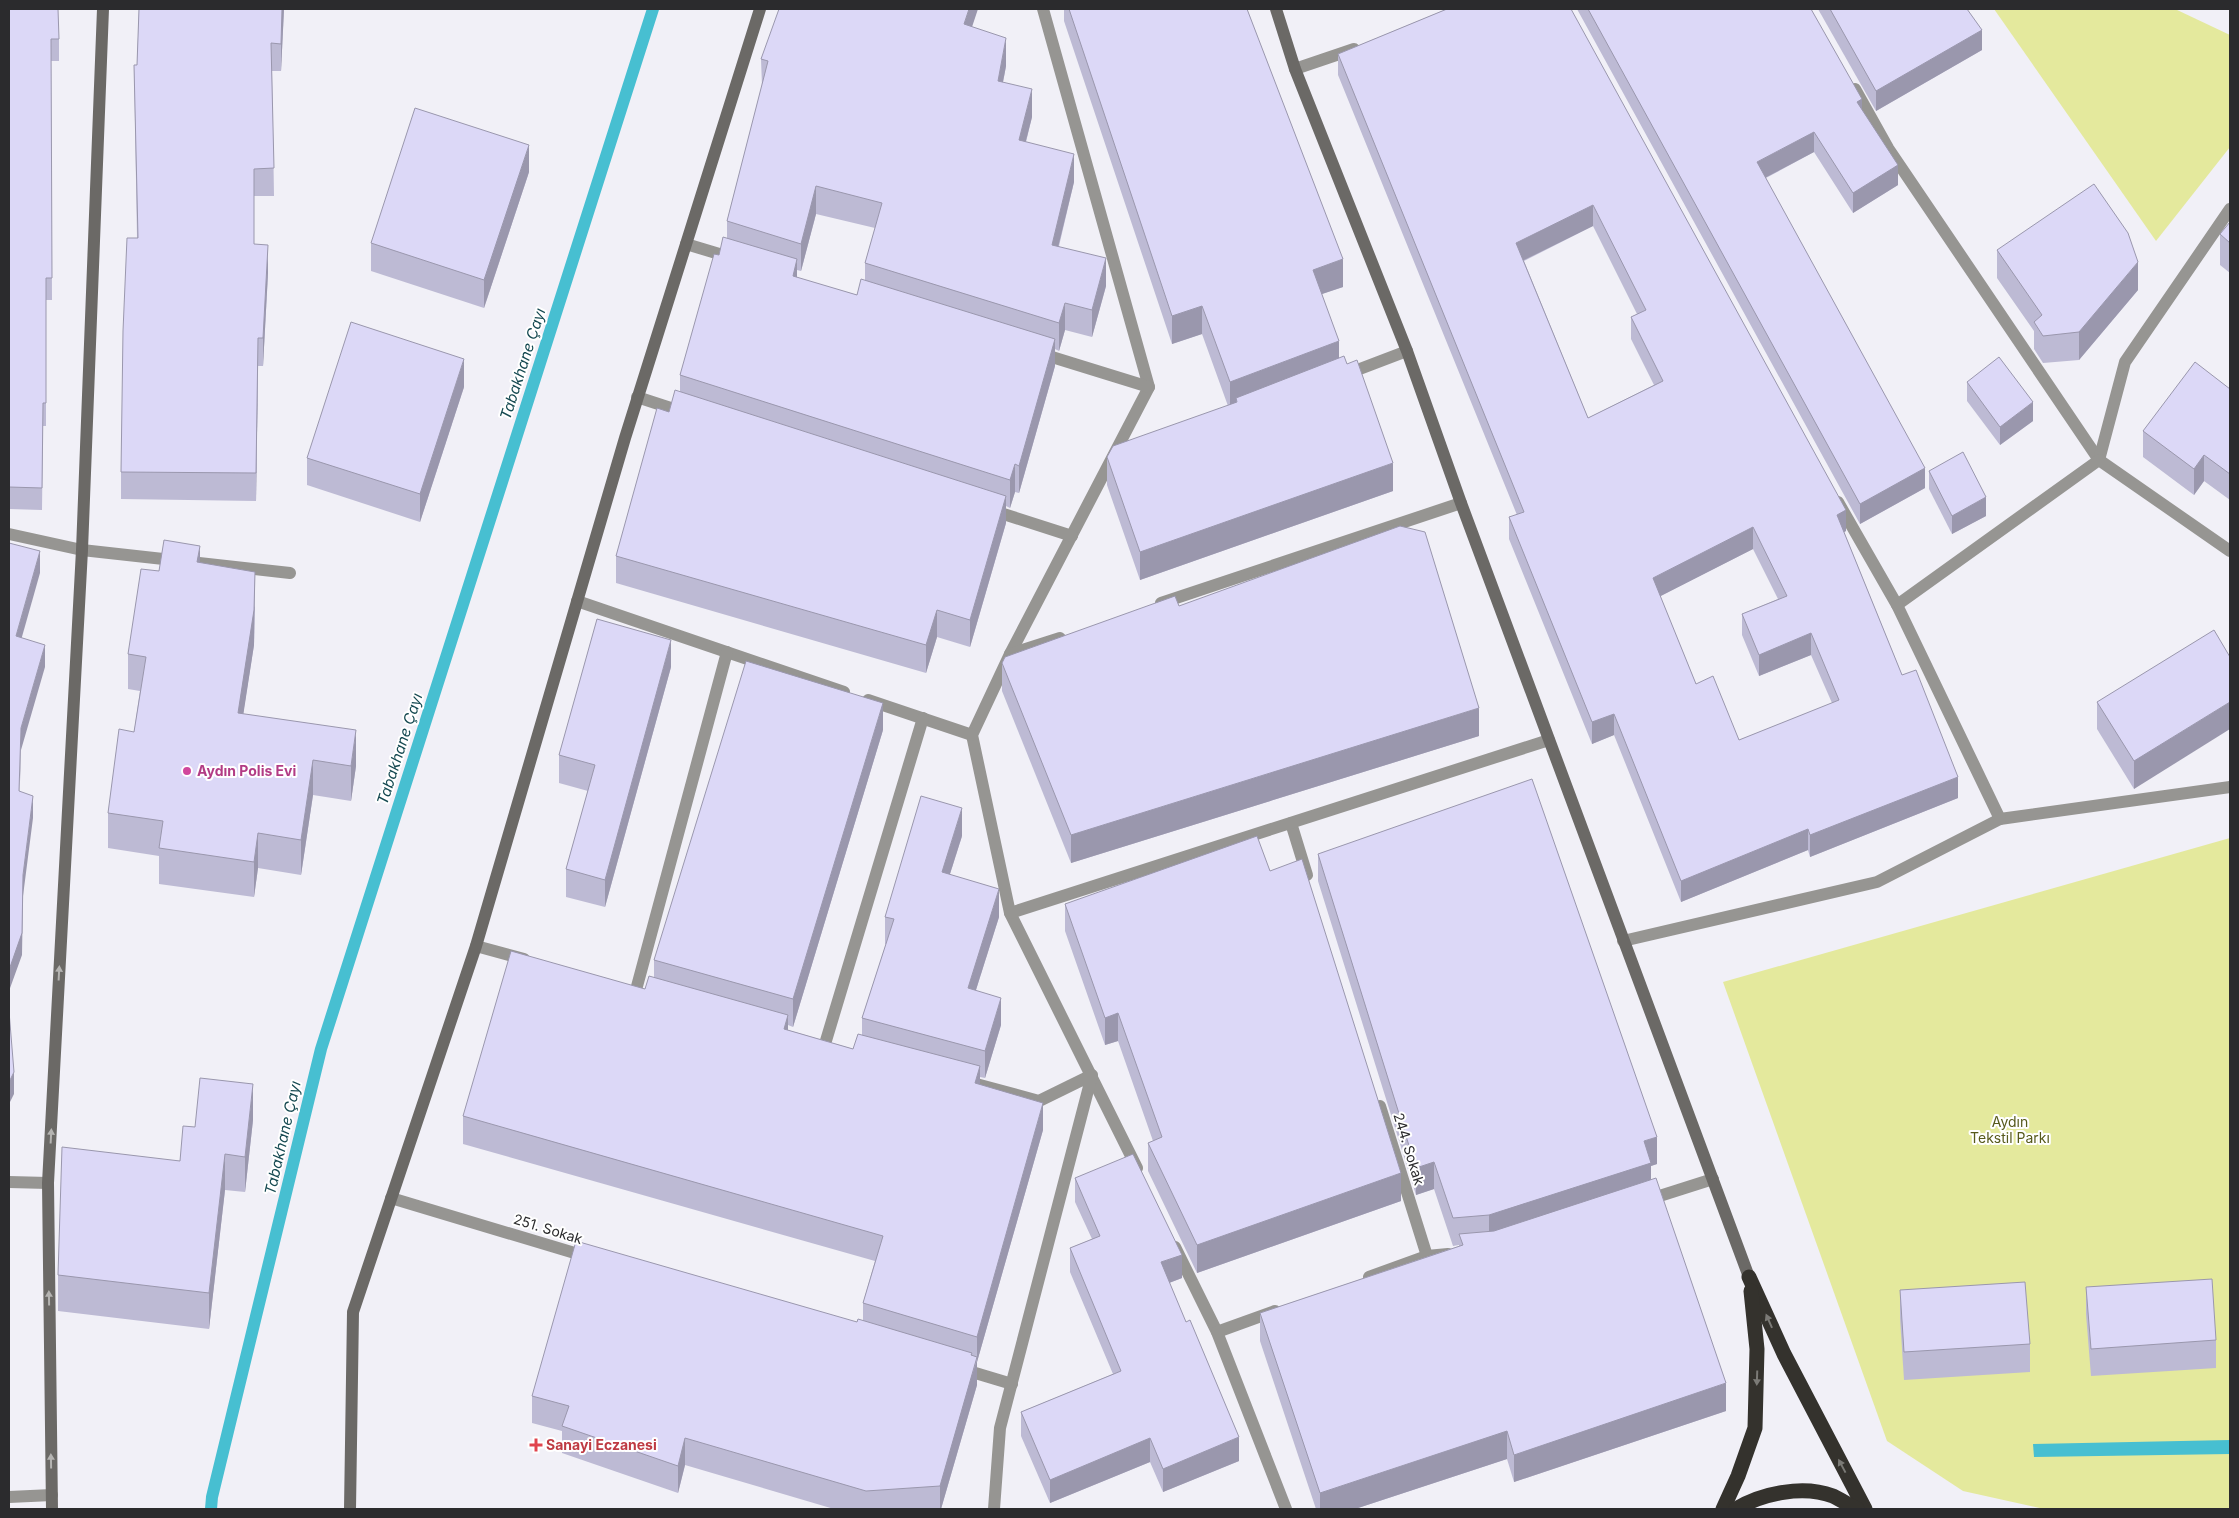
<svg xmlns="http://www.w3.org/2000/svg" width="2239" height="1518" viewBox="0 0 2239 1518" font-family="Inter,sans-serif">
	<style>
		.green { fill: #e4e99d }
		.water { fill: #47bfd1 }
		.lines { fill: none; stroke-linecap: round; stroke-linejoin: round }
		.stream { stroke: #47bfd1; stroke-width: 12 }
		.street { stroke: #969592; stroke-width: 12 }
		.secondary { stroke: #6b6966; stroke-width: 12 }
		.highway { stroke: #34322d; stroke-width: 15 }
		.wall { fill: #bdbad4; fill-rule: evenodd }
		.shaded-wall { fill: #9a97ad }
		.building { fill: #dcd8f7; stroke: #9a97ad; fill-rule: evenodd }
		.oneway { fill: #b5b4b2 }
		.oneway2 { fill: #7b7a76 }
		.hotel-dot { fill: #d1479c; stroke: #fff; stroke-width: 2 }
		.health-dot { fill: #e0444e; stroke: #fff; stroke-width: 2 }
		.labels { text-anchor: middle; stroke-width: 4; stroke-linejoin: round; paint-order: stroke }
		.hotel-label { font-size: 14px; font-weight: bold; fill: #b23c85; stroke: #fff; text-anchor: start }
		.park-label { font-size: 14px; fill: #575a1c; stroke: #fff }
		.street-label { font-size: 14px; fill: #2b2b2d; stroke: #fff }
		.health-label { font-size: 14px; font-weight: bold; fill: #be3a42; stroke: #fff; text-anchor: start }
		.water-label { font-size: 15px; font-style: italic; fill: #154951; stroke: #fff }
	</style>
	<rect width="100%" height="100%" fill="#f1f0f7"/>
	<g class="green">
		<path d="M1994,9H2175L2230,35V147L2156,241Z"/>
		<path d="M2230,838V1509H2044L1963,1491L1887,1441L1723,982Z"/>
	</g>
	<path class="water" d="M2230,1440V1454L2034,1457L2033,1444Z"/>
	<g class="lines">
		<path class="stream" d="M211,1509L212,1497L321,1049L653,9"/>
		<g class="street">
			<path d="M1043,9L1149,387L1010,654L972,735L1010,913L1137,1168"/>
			<path d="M1295,69L1354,49"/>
			<path d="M1855,89L1888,148L2099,460"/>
			<path d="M686,244L736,259"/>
			<path d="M1039,353L1149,387"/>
			<path d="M1344,375L1407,351"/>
			<path d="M637,397L686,413"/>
			<path d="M2099,460L2125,362L2230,209"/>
			<path d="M991,510L1072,536"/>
			<path d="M9,534L82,550L290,573"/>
			<path d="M577,601L844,692"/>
			<path d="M1161,603L1461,503"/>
			<path d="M1897,605L2099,460L2230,551"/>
			<path d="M1010,654L1060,638"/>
			<path d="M868,700L972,735"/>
			<path d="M2000,819L2230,787"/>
			<path d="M1291,823L1307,875"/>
			<path d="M1010,913L1549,740"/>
			<path d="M1623,941L1877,882L2000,819L1897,605L1838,502"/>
			<path d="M476,946L524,959"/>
			<path d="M636,990L727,652"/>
			<path d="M825,1044L923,718"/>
			<path d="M965,1081L1039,1101L1092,1075L1000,1428L994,1509"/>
			<path d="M1380,1106L1427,1256"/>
			<path d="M9,1182L48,1183"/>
			<path d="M391,1198L588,1257"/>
			<path d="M1647,1200L1713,1179"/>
			<path d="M1175,1247L1217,1332L1286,1509"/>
			<path d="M1369,1277L1427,1256L1448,1254"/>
			<path d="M1217,1332L1275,1311"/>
			<path d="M962,1369L1012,1384"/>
			<path d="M9,1497L52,1495"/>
		</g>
		<g class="secondary">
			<path d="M1276,9L1295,69L1407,351L1461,503L1749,1277"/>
			<path d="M52,1509L48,1183L82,550L103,9"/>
			<path d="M350,1509L353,1312L476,946L625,438L760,9"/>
		</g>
		<g class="highway">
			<path d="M1749,1277L1784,1354L1865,1509"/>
			<path d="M1723,1509L1738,1476L1755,1428L1757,1349L1751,1291"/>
			<path d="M1736,1509C1763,1493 1803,1485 1833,1496C1841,1500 1849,1505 1857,1509"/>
		</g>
	</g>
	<g class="wall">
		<path d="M9,9L59,39V61H51L52,300H46V426H43L42,510L9,509Z"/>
		<path d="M139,9H284L281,71H272L274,196H254V244L268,273L263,366H258L256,501L121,499V472L137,238L134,65H137Z"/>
		<path d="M1064,9H1247L1343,287L1322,294L1339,358L1393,491L1140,580L1107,485V457L1228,406L1202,334L1172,344L1064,21Z"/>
		<path d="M1447,9L1846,531L1844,532L1902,675L1958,798L1810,857L1808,850L1681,902L1614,735L1592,744L1509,539V517L1517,515L1338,75V54ZM1593,226L1637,314L1631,317V339L1654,385L1588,418L1524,261ZM1753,549L1778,599L1742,614V635L1759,676L1811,655L1832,703L1739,740L1696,684L1660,596Z"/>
		<path d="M1577,9H1811L1862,111L1898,185L1853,213L1814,152L1766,178L1925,488L1860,524Z"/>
		<path d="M1818,9H1967L1982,50L1876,111Z"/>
		<path d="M973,27L1006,66L1003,82L1032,117L1026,142L1074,182L1059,246L1106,286L1092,337L1065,330L1059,351L1055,349V366L1019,493L1015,492L1010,508L1006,506V523L970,647L937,637L926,673L616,583V556L669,412L680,392V375L719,255L727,238V221L762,86L761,59ZM816,214L875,228L865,263V280L857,295L797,278V270L801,271Z"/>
		<path d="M529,172L484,308L371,271V243Z"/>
		<path d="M2230,222V273L2220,265V234Z"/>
		<path d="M1997,250L2138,290L2079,360L2043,363L2034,349V331L1997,278Z"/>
		<path d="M1967,382L2033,421L2000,445L1967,401Z"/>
		<path d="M464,387L420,522L307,485V458Z"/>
		<path d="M2230,389V500L2204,481L2194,495L2143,457V431Z"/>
		<path d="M1929,471L1986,516L1952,534L1929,489Z"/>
		<path d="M200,563L255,607L254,645L243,714L356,766L351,801L313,795L301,875L258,868L254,897L159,884V856L108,848V813L134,732L140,691L128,689V654L159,571Z"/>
		<path d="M1179,606L1479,736L1071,863L1002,691V663Z"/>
		<path d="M2230,657L2134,789L2097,729V702Z"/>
		<path d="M671,667L605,907L566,897V869L588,791L559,783V755Z"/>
		<path d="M883,730L793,1027L788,1025V1030L853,1049L862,1035V1018L886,944H885V917L962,836L950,874L999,917L976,990L1001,1025L985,1078L980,1077V1085L1043,1130L977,1362V1385L941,1509H834L685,1465L678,1493L562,1453V1431L532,1423V1396L857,1322L863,1320V1303L875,1261L463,1144V1116L645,989L654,977V960Z"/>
		<path d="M1318,854L1657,1164L1651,1166V1180L1726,1411L1514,1482L1507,1459L1355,1509H1316L1260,1341V1313L1459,1246V1245L1453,1246L1434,1189L1416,1195L1318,881Z"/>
		<path d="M1270,871L1401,1201L1197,1273L1148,1171V1143L1153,1141L1118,1041L1105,1045L1065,931V904Z"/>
		<path d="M253,1120L245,1192L225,1190L209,1329L58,1311V1275L180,1161L195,1127Z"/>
		<path d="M1075,1178L1182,1278L1169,1283L1239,1461L1163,1492L1150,1462L1050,1503L1021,1436V1412L1113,1374L1070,1272V1248L1092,1239L1075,1202Z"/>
		<path d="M2086,1287L2216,1340V1368L2091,1376L2086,1314Z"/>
		<path d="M1900,1290L2030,1344V1372L1904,1380L1900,1318Z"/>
	</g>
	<g class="shaded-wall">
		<path d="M282,9H284L281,71V44Z"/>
		<path d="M969,9H978L964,51V24Z"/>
		<path d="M1982,30V50L1876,111V91Z"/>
		<path d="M1006,38V66L998,108V81Z"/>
		<path d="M1032,89V117L1019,168V140Z"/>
		<path d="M1862,99V119L1857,102Z"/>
		<path d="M1814,132V152L1757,182V162Z"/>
		<path d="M529,145V172L484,308V280Z"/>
		<path d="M1074,154V182L1052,272V245Z"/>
		<path d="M1898,165V185L1853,213V193Z"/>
		<path d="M816,186V214L801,271V244Z"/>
		<path d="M1593,205V226L1516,264V243Z"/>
		<path d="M268,245V273L263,366V338Z"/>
		<path d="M1106,258V286L1092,337V310Z"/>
		<path d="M797,259V287L793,276Z"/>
		<path d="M1343,259V287L1313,297V270Z"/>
		<path d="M2138,262V290L2079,360V332Z"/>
		<path d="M1065,303V330L1059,351V323Z"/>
		<path d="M1202,306V334L1172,344V316Z"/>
		<path d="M258,338V366L256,501V473Z"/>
		<path d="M1055,339V366L1019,493V466Z"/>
		<path d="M1339,341V368L1236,398V408L1230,410V382Z"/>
		<path d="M464,359V387L420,522V494Z"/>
		<path d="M2033,402V421L2000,445V427Z"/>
		<path d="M2204,455V481L2194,495V469Z"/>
		<path d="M1393,463V491L1140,580V552Z"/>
		<path d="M1015,464V492L1010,508V480Z"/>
		<path d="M1925,468V488L1860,524V504Z"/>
		<path d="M1006,496V523L970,647V620Z"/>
		<path d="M1986,497V516L1952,534V516Z"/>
		<path d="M1846,510V531L1837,536V515Z"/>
		<path d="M1753,527V549L1653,600V578Z"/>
		<path d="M200,546V581L197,562Z"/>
		<path d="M40,551V573L16,658V636Z"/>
		<path d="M255,572L254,645L238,749V713Z"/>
		<path d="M937,610V637L926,673V645Z"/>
		<path d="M1811,633V655L1759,676V655Z"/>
		<path d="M671,640V667L605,907V880Z"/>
		<path d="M45,645V667L21,750L19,813L21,728Z"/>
		<path d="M2230,702V729L2134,789V761Z"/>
		<path d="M883,703V730L793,1027V999Z"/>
		<path d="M1479,708V736L1071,863V835Z"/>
		<path d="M1614,714V735L1592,744V722Z"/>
		<path d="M356,730V766L351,801V766Z"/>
		<path d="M313,760V795L301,875V840Z"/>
		<path d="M1958,777V798L1810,857V835Z"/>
		<path d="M33,796V818L23,896L22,955L9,991V970L23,875Z"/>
		<path d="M962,808V836L942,899V872Z"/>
		<path d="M1808,829V850L1681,902V881Z"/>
		<path d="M258,833V868L254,897V862Z"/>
		<path d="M999,889V917L968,1015V988Z"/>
		<path d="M1001,998V1025L985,1078V1051Z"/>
		<path d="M1118,1013V1041L1105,1045V1018Z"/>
		<path d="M788,1015V1042L784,1029Z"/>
		<path d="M980,1066V1094L975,1083Z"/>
		<path d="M14,1072V1094L9,1104V1082Z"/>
		<path d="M253,1084V1120L245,1192V1157Z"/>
		<path d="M1043,1103V1130L977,1362V1385L941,1509H940V1486L971,1355L972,1353V1375L977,1360V1337Z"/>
		<path d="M1657,1137V1164L1651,1166V1190L1489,1243V1215L1644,1141Z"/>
		<path d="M225,1154V1190L209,1329V1293Z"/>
		<path d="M1434,1162V1189L1416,1195V1168Z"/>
		<path d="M1401,1173V1201L1197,1273V1245Z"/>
		<path d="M1182,1255V1278L1161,1286V1262Z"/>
		<path d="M1726,1383V1411L1514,1482V1455Z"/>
		<path d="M1507,1431V1459L1355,1509H1320V1493Z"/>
		<path d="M1239,1437V1461L1163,1492V1469Z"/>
		<path d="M685,1438V1465L678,1493V1466Z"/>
		<path d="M1150,1438V1462L1050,1503V1480Z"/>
	</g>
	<g class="building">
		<path d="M9,9H58L59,39H51L52,278H46V403H43L42,488L9,487Z"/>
		<path d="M139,9H282L281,44L271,43L274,168L254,169V244L268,245L263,338H258L256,473L121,472L123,331L127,238H138L134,65H137Z"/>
		<path d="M779,9H969L964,24L1006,38L998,81L1032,89L1019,140L1074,154L1052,245L1106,258L1092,310L1065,303L1059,323L865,263L882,203L816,186L801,244L727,221L768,61L761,59Z"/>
		<path d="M1069,9H1247L1343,259L1313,270L1339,341L1230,382L1202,306L1172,316Z"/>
		<path d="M1447,9H1571L1846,510L1837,515L1902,675L1916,670L1958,777L1810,835L1808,829L1681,881L1614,714L1592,722L1509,517L1524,512L1338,54ZM1593,205L1646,310L1631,317L1663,381L1588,418L1516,243ZM1753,527L1787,596L1742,614L1759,655L1811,633L1839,700L1739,740L1713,676L1696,684L1653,578Z"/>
		<path d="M1588,9H1811L1862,99L1857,102L1898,165L1853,193L1814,132L1757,162L1925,468L1860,504Z"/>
		<path d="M1830,9H1967L1982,30L1876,91Z"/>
		<path d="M415,108L529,145L484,280L371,243Z"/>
		<path d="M2094,184L2128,233L2138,262L2079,332L2043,336L2034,322L2042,315L1997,250Z"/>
		<path d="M2230,222V243L2220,234Z"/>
		<path d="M723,237L797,259L793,276L857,295L861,279L1055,339L1019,466L1015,464L1010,480L680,375L714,254L719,255Z"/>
		<path d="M351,322L464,359L420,494L307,458Z"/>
		<path d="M1344,356L1347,364L1357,360L1393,463L1140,552L1107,457L1113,446L1237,402L1236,398Z"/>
		<path d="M1999,357L2033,402L2000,427L1967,382Z"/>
		<path d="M2195,362L2230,389V474L2204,455L2194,469L2143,431Z"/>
		<path d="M675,390L1006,496L970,620L937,610L926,645L616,556L657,408L669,412Z"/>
		<path d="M1963,452L1986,497L1952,516L1929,471Z"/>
		<path d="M1400,526L1425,532L1479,708L1071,835L1002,663L1005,657L1175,596L1179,606Z"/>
		<path d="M164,540L200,546L197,562L255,572L254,610L238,713L356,730L351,766L313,760L301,840L258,833L254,862L159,848L163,821L108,813L119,729L134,732L146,657L128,654L141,569L159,571Z"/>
		<path d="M9,543L40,551L16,636L45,645L21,728L19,791L33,796L23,875L22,933L9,970Z"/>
		<path d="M597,619L671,640L605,880L566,869L595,765L559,755Z"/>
		<path d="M2214,630L2230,657V702L2134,761L2097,702Z"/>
		<path d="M746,661L883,703L793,999L654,960Z"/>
		<path d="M1532,779L1657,1137L1644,1141L1651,1163L1489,1215L1453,1218L1434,1162L1416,1168L1318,854Z"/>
		<path d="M921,796L962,808L942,872L999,889L968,988L1001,998L985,1051L862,1018L894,919L885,917Z"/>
		<path d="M1257,836L1270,871L1302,859L1401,1173L1197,1245L1148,1143L1162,1137L1118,1013L1105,1018L1065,904Z"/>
		<path d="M511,951L645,989L649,976L788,1015L784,1029L853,1049L858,1034L980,1066L975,1083L1043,1103L977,1337L863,1303L883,1236L463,1116Z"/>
		<path d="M9,1011L14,1072L9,1082Z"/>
		<path d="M200,1078L253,1084L245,1157L225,1154L209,1293L58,1275L62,1147L180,1161L183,1126L195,1127Z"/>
		<path d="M1133,1154L1182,1255L1161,1262L1186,1322L1190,1320L1239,1437L1163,1469L1150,1438L1050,1480L1021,1412L1121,1371L1070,1248L1100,1236L1075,1178Z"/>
		<path d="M1656,1178L1726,1383L1514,1455L1507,1431L1320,1493L1260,1313L1463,1245L1459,1234L1494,1231Z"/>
		<path d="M576,1241L857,1322L858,1319L972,1353L971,1355L977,1357L940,1486L866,1491L685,1438L678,1466L562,1426L569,1406L532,1396Z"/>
		<path d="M2212,1279L2216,1340L2091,1349L2086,1287Z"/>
		<path d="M2025,1282L2030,1344L1904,1352L1900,1290Z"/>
	</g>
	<defs><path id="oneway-solid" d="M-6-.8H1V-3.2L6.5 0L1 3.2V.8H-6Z" transform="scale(1.25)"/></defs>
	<g class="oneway">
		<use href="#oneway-solid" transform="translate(59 973) rotate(-87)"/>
		<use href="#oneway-solid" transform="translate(51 1136) rotate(-87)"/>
		<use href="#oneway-solid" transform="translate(49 1298) rotate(-91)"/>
		<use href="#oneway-solid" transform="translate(51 1461) rotate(-91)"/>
	</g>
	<g class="oneway2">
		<use href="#oneway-solid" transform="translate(1769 1321) rotate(-114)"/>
		<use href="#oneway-solid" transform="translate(1757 1378) rotate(92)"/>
		<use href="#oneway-solid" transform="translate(1842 1466) rotate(-118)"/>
	</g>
	<circle class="hotel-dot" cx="187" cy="771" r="5"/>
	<path class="health-dot" d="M533.5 1437.5h5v5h5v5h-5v5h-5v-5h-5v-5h5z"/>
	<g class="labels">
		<g class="hotel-label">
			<text x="197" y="776">Aydın Polis Evi</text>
		</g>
		<g class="park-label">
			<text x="2010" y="1127">Aydın<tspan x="2010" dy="16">Tekstil Parkı</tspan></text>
		</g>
		<g class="street-label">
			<text transform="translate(1409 1149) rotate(73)" y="5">244. Sokak</text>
			<text transform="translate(548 1229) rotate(17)" y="5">251. Sokak</text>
		</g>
		<g class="health-label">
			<text x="546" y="1450">Sanayi Eczanesi</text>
		</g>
		<g class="water-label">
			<text transform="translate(523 364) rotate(-72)" y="5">Tabakhane Çayı</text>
			<text transform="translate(400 749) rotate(-72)" y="5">Tabakhane Çayı</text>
			<text transform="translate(283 1138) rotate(-77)" y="5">Tabakhane Çayı</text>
		</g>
	</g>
	<rect width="2239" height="1518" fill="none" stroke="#2b2b2d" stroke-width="20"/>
</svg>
